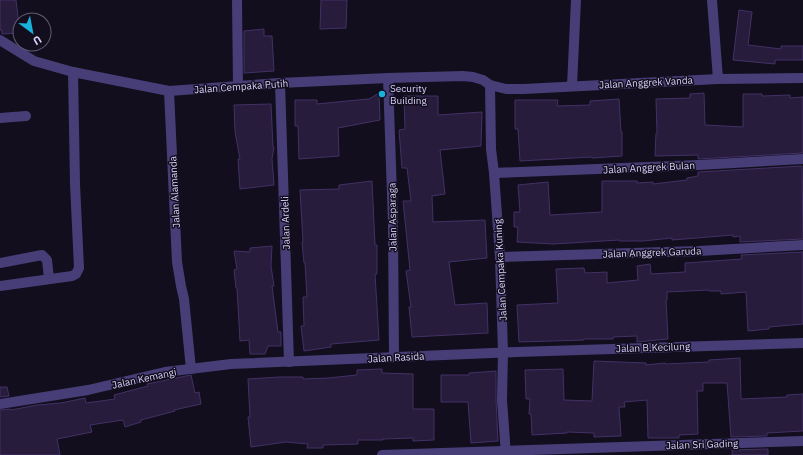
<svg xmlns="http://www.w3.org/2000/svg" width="803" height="455" viewBox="0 0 803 455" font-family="'IBM Plex Sans',sans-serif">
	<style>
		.building { fill: #271c3c; stroke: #423165 }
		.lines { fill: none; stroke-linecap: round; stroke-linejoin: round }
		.minor { stroke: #473e77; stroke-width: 10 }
		.poi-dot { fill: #19b1dc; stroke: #120e1d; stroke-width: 1.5 }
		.labels { text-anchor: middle; stroke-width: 3; stroke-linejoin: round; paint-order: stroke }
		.street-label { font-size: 10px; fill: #d9d0fa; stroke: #120e1d }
		.poi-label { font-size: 10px; fill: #d9d0fa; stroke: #120e1d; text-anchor: start }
	</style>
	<rect width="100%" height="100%" fill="#120e1d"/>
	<g class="building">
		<path d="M0,0H16L20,33L2,34V30H0Z"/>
		<path d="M321,0H347L346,28L320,29Z"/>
		<path d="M739,10L752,12L748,45L781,49V46H803V60H775V64L733,60Z"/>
		<path d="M264,29V36H272L274,71L244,73V31Z"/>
		<path d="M379,93L380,120L338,128L339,156L299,159L298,126H295V100H317V104L347,101L369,99Z"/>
		<path d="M704,93L705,125L743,127V94H762V96L790,95V98L803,97V153L698,159V155L655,156L656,133H657L656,99L690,98V94Z"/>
		<path d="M404,96H438V115L482,112L481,146L440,150L445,194L432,196L433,222L485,220L487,258L449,262L455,305L487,303L488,333L412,337L409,307H411L406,271L410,270L403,201H411L407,168H402L399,130L405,129Z"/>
		<path d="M619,99L621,132H622V156L592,158V157L520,161L518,129H515V100H558L557,106L590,105V101Z"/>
		<path d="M271,104L273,147H274L272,159L274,185L240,189L238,159H240L235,132L234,105Z"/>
		<path d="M802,166L803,239L740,242V236L733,237V235L672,240V238L643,241H620L619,240L553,244L517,242L518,227H514V212H520L518,185L548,182L550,215L602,212V181H637V183L653,182V184L687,180V178L698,176V172Z"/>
		<path d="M372,181L375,245H377V274H375L379,340L331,344V347L304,351L301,326H304L303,297H307L305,263H304L302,242H303L300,190L339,189V185Z"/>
		<path d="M272,246L271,266L274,286H272L278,332H281V346H268L265,354H250L249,340L240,341L237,288H236L234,270L237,269L234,251L250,252V248Z"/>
		<path d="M803,252V324L769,327V329L748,331L746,292L721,294V291H709V290L667,292V300H666L668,339L637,342V336L613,337V339H584V340L519,342L517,305L558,303L556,269L584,268L585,273L607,272V283L638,280L637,266L650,264L651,274L685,272V263L742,259L741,255Z"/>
		<path d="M740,358L741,399L787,397V395L803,394V431L767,433V436L731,437L727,383H703V391H697L698,434L679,435V438H648L647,400L624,402L625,407H619L621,436L594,437V433L567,432V433L532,435L531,414H529L530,399H526L525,370L563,369L564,400L592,401L594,361L646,363V365L665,363V364L709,362V360Z"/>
		<path d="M382,369V373L413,374V409H434V440L413,441V438L383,439V440H358V444L323,445V448H307L308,444L286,442L251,447L248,417H250L248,379L279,377H303V379L328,378L357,375V370Z"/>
		<path d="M496,371V400L498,441L471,443L468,402H441V375H469V373Z"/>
		<path d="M191,375L195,393L199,392L201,404L174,410L175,411L141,420V422L125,427L123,420L90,425L92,432L57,439L60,455H0V410L10,409L11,410L37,405L61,403L85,398L86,403L115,399L114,395L148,386L147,384Z"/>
		<path d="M0,387H7L9,396L0,397Z"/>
		<path d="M768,449V455H732V450Z"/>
	</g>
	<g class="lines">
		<g class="minor">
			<path d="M237,0L238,86"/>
			<path d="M712,0L718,79"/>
			<path d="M0,40L34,61L73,72L169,91L280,83L388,78L463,76L473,77L483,80L490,85L506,89H524L718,79L803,78"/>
			<path d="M388,78L393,224L394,357"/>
			<path d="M280,83L289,362"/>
			<path d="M490,85L491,149L494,173L500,257L503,352L502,400L506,455"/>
			<path d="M572,86L576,0"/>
			<path d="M169,91L177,262L181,286L184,299L191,369"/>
			<path d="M0,118L26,116"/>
			<path d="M494,173L699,165L803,159"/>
			<path d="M500,257L699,251L803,245"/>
			<path d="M0,263L42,255L47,260L49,279"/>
			<path d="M0,286L72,276L76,274L79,268L75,184L73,72"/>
			<path d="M0,404L88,390L165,372L231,364L517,352L803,343"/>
			<path d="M382,455L803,441"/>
		</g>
	</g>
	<circle class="poi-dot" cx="382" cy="94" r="4"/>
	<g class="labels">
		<g class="street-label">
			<text transform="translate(646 82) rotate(-3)" y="4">Jalan Anggrek Vanda</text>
			<text transform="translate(241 86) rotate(-4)" y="4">Jalan Cempaka Putih</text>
			<text transform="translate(649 167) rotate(-3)" y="4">Jalan Anggrek Bulan</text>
			<text transform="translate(174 192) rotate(-93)" y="4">Jalan Alamanda</text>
			<text transform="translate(392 217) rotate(-91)" y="4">Jalan Asparaga</text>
			<text transform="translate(285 223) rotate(-92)" y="4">Jalan Ardeli</text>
			<text transform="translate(652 252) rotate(-2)" y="4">Jalan Anggrek Garuda</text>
			<text transform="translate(500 270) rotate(-93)" y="4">Jalan Cempaka Kuning</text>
			<text transform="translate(653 347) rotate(-2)" y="4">Jalan B.Kecilung</text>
			<text transform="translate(396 357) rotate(-3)" y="4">Jalan Rasida</text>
			<text transform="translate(144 378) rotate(-12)" y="4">Jalan Kemangi</text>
			<text transform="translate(702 444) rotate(-2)" y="4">Jalan Sri Gading</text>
		</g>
		<g class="poi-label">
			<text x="390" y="92">Security<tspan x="390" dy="12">Building</tspan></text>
		</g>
	</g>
	<g transform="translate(32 32) rotate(148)"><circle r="19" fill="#120e1d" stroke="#625c75"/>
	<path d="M0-3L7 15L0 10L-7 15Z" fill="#19b1dc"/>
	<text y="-6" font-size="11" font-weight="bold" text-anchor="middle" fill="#d9d0fa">U</text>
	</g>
</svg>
